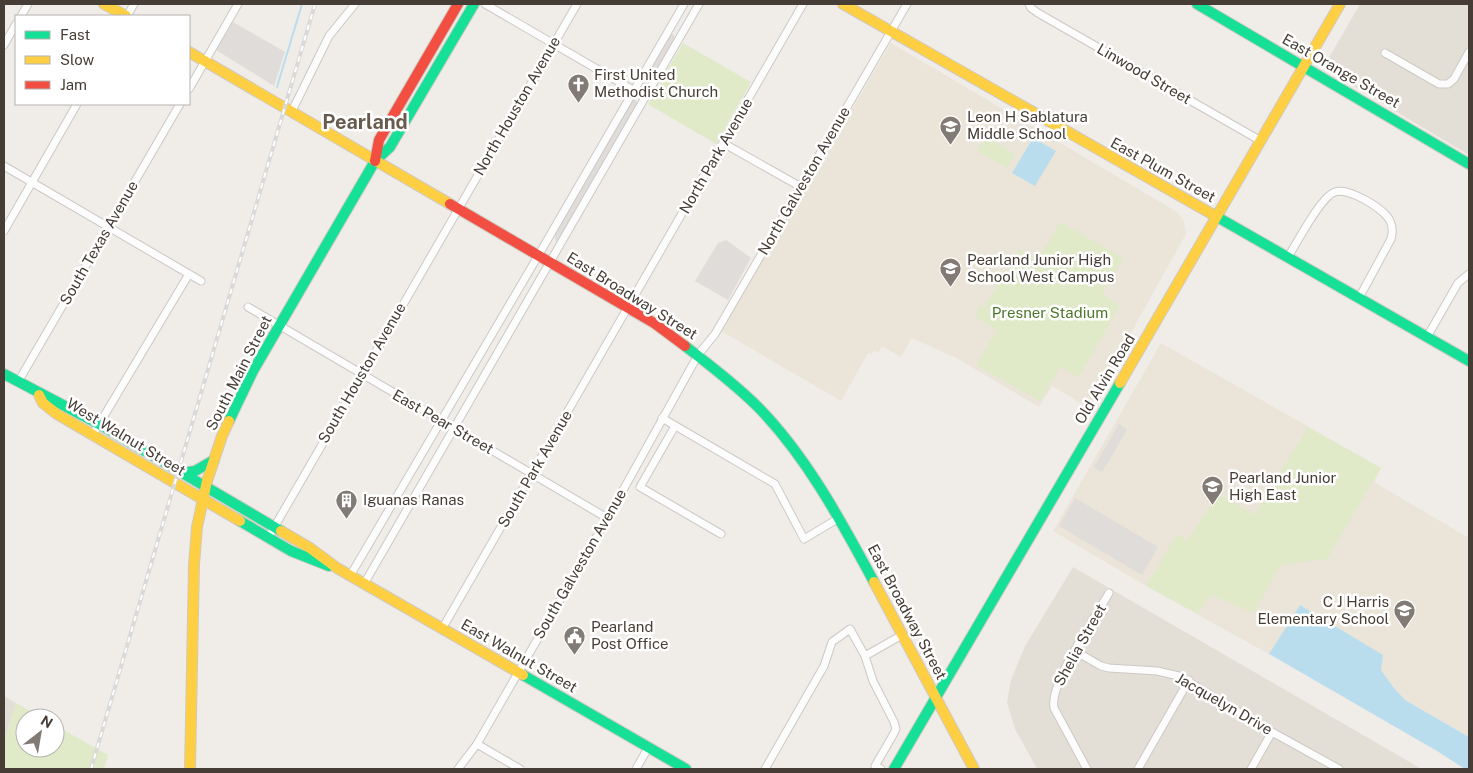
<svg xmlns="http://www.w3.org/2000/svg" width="1473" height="773" viewBox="0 0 1473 773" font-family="'Public Sans',sans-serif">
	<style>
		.residential { fill: #e4dfd6 }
		.education { fill: #ebe4d8 }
		.green { fill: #e0eac9 }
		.parking { fill: #dfdcd9 }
		.water { fill: #badded }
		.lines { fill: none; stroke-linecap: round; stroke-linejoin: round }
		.stream { stroke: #badded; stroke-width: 2 }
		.street-casing { stroke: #ccc9c5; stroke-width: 9 }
		.fast-casing { stroke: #cfcac0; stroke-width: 12 }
		.slow-casing { stroke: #cfcac0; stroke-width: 12 }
		.jam-casing { stroke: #cfcac0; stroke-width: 12 }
		.street { stroke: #fdfcfc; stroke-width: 7 }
		.fast { stroke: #16e098; stroke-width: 10 }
		.slow { stroke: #ffcf43; stroke-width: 10 }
		.jam { stroke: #f24e42; stroke-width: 10 }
		.rail-casing { stroke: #d9d9d8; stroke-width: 4 }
		.rail { stroke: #fff; stroke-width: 2; stroke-dasharray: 5.5; stroke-linecap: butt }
		.labels { text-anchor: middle; stroke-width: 5; stroke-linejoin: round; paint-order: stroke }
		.street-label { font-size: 15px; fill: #463e36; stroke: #fff }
		.poi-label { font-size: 15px; fill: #463e36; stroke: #fff; text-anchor: start }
		.park-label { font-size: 15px; fill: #4d762a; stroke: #fff }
		.district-label { font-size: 20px; font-weight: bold; fill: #685b4d; stroke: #fff }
	</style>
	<rect width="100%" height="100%" fill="#f0ede9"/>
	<g class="residential">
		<path d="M1360,4H1469V155L1323,68Z"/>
		<path d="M1073,567L1420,768L1037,769L1015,729L1007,702L1011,680L1025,646Z"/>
		<path d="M4,696L16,703L4,741Z"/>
	</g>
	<g class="education">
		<path d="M891,43L1177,212L1184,221L1186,234L1089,408L1052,386L1039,407L958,359L912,338L901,357L882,346L878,353L874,351L871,354L868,353L841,401L721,331Z"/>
		<path d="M1161,343L1381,468L1374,482L1469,538V737L1405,700L1394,688L1381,670L1300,605L1269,654L1146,586L1053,531Z"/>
	</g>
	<g class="green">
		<path d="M683,43L751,82L716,144L648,104Z"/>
		<path d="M985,137L1015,154L1007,168L977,151Z"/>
		<path d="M1060,222L1123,258L1102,294L1120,305L1079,377L1060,367L1040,401L976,365L997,330L974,316L980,306L984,308L1019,249L1038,259Z"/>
		<path d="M1308,427L1381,468L1327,559L1280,565L1254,613L1210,595L1199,614L1146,586L1177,534L1187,541L1218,494L1255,515Z"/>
		<path d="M16,703L43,718H25V748H55V725L108,755L104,769H4V741Z"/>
	</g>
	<g class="parking">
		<path d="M233,22L285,52L274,86L216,50Z"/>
		<path d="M667,34H673L675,39L646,88L641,81Z"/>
		<path d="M633,96L638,104L557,245L554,235Z"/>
		<path d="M726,240L751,258L728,300L695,281L718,243Z"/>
		<path d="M1119,424L1127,430L1102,472L1094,467Z"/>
		<path d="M1075,498L1158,547L1142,575L1059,526Z"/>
	</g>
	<g class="water">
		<path d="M1033,138L1056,151L1035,186L1012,173Z"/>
		<path d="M1300,605L1383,655L1381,670L1394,688L1405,700L1469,737V769H1465L1437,751L1269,654Z"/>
	</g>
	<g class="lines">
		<path class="stream" d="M277,87L302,4"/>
		<defs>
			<g id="street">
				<path d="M485,4L645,97"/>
				<path d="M1029,4L1031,8L1038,13L1261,141"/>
				<path d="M21,16L28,4"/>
				<path d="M127,16L134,4"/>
				<path d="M4,45L16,24"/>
				<path d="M1385,53L1439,84H1448L1454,79L1469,52"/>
				<path d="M189,89L238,4"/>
				<path d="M292,111L329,36L355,4"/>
				<path d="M723,143L801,187"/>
				<path d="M4,166L201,281"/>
				<path d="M4,231L77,104"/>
				<path d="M1288,257C1297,243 1321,196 1335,192C1348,187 1385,209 1390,221C1393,227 1393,232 1391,239L1359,298"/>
				<path d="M248,307L607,518"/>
				<path d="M1427,337L1458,283L1469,274"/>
				<path d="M18,382L180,104"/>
				<path d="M662,418L775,484L804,539L839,518"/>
				<path d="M675,426L640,487L721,534"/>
				<path d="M92,436L189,274"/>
				<path d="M268,538L577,4"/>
				<path d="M350,576L538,256L684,4"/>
				<path d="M364,584L699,4"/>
				<path d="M442,629L803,4"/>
				<path d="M1075,651L1101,666L1109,668L1157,671L1179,676L1272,732L1339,769"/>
				<path d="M865,656L873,681L894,722L896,729L893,735L875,766L881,769"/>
				<path d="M477,744L520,769"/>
				<path d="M458,769L477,744L612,510L698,355L715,334L907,4"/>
				<path d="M636,769L648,748"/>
				<path d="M765,769L824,666L832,642L850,629L865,656L902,635"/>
				<path d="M1087,769L1054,708C1049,683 1095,618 1109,593"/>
				<path d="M1138,769L1189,680"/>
				<path d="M1251,769L1272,732"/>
			</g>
			<g id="fast">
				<path d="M1197,4L1469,164"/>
				<path d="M1212,214L1469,361"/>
				<path d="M685,346C710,365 736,385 758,407C807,457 841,521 874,582"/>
				<path d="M4,374L99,424L281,531"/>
				<path d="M229,421L253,371L375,161L390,147L474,4"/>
				<path d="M182,473L195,471L214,460"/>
				<path d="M240,521L291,551L329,566"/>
				<path d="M523,675L686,769"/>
				<path d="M894,769L1120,383"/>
			</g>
			<g id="slow">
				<path d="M104,4L126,16"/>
				<path d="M843,4L1212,214"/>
				<path d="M189,52L450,204"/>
				<path d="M1120,383L1340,4"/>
				<path d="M39,395L43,403L57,414L240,521"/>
				<path d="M281,531L310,548L337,568L523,675"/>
				<path d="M874,582L974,769"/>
				<path d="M190,769L194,565L197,527L207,481L222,436L229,421"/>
			</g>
			<g id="jam">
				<path d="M375,161L379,140L458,4"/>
				<path d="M450,204L654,323L685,346"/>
			</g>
		</defs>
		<use href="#street" class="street-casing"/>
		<use href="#fast" class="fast-casing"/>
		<use href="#slow" class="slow-casing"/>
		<use href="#jam" class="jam-casing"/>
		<use href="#street" class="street"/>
		<use href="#fast" class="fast"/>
		<use href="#slow" class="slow"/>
		<use href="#jam" class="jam"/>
		<defs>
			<path id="rail" d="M91,769L315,4"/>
		</defs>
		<use href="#rail" class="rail-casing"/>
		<use href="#rail" class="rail"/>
	</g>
	<defs>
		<symbol id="church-pin" viewBox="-11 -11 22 30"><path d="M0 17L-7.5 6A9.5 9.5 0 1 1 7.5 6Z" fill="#827b75" stroke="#fff"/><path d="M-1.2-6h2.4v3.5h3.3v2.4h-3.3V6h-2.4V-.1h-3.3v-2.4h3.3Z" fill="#fff"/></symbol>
		<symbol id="school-pin" viewBox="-11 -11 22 30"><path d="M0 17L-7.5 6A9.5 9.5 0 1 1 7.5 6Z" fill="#827b75" stroke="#fff"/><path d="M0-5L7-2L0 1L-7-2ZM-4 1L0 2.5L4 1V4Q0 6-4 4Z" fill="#fff"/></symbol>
		<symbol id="building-pin" viewBox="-11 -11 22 30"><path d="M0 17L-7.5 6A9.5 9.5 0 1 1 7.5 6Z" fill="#827b75" stroke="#fff"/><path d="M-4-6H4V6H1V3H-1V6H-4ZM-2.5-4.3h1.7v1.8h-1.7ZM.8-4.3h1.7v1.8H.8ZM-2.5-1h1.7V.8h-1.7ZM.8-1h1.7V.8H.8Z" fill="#fff"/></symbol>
		<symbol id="civic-pin" viewBox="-11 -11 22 30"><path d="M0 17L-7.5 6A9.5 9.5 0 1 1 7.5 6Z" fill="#827b75" stroke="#fff"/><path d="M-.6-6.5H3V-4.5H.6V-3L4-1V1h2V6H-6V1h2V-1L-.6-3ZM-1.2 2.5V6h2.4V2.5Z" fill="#fff"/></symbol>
	</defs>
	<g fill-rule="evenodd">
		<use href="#church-pin" x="566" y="72" width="25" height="34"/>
		<use href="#school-pin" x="938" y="114" width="25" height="34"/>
		<use href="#school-pin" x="938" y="256" width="25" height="34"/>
		<use href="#school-pin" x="1200" y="474" width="25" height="34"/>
		<use href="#building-pin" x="334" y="488" width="25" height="34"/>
		<use href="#school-pin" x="1392" y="598" width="25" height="34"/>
		<use href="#civic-pin" x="562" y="624" width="25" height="34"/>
	</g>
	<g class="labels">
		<g class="street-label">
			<text transform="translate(1341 71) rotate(30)" y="5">East Orange Street</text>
			<text transform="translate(1144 74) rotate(30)" y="5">Linwood Street</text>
			<text transform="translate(517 106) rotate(-60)" y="5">North Houston Avenue</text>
			<text transform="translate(716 156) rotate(-60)" y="5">North Park Avenue</text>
			<text transform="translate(1163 170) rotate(29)" y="5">East Plum Street</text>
			<text transform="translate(804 181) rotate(-60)" y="5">North Galveston Avenue</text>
			<text transform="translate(99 243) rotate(-60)" y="5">South Texas Avenue</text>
			<text transform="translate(632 296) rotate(32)" y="5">East Broadway Street</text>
			<text transform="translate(239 373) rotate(-63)" y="5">South Main Street</text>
			<text transform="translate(362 373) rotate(-60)" y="5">South Houston Avenue</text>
			<text transform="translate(1105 379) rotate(-59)" y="5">Old Alvin Road</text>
			<text transform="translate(443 422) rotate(30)" y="5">East Pear Street</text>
			<text transform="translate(126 437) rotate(31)" y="5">West Walnut Street</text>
			<text transform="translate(535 469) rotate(-60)" y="5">South Park Avenue</text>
			<text transform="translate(580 564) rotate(-60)" y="5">South Galveston Avenue</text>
			<text transform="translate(907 612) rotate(62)" y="5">East Broadway Street</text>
			<text transform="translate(1080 645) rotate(-61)" y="5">Shelia Street</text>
			<text transform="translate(519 656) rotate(30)" y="5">East Walnut Street</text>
			<text transform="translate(1224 704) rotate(30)" y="5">Jacquelyn Drive</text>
		</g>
		<g class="poi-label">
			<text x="594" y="80">First United<tspan x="594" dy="17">Methodist Church</tspan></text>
			<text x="967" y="122">Leon H Sablatura<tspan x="967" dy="17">Middle School</tspan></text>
			<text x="967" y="265">Pearland Junior High<tspan x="967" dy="17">School West Campus</tspan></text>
			<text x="1229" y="483">Pearland Junior<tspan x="1229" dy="17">High East</tspan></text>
			<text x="363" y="505">Iguanas Ranas</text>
			<text x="1389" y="607" text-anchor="end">C J Harris<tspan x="1389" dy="17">Elementary School</tspan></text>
			<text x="591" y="632">Pearland<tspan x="591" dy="17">Post Office</tspan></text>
		</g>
		<g class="park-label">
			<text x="1050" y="318">Presner Stadium</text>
		</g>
		<g class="district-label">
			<text x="365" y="129">Pearland</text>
		</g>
	</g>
	<rect width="1473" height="773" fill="none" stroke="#463e36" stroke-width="10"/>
	<rect x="15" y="15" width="175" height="90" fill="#ffffff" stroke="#b5b2af"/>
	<rect x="25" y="31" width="25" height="8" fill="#16e098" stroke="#b5b2af"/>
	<text x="60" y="40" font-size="15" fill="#463e36">Fast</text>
	<rect x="25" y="56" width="25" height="8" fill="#ffcf43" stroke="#b5b2af"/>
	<text x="60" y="65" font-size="15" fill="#463e36">Slow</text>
	<rect x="25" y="81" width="25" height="8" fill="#f24e42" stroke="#b5b2af"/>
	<text x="60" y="90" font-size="15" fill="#463e36">Jam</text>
	<g transform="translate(40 733) rotate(31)"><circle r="24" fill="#ffffff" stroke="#b5b2af"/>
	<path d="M0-4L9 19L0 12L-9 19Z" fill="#827b75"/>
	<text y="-8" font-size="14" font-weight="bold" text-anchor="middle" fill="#463e36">N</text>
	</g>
</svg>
